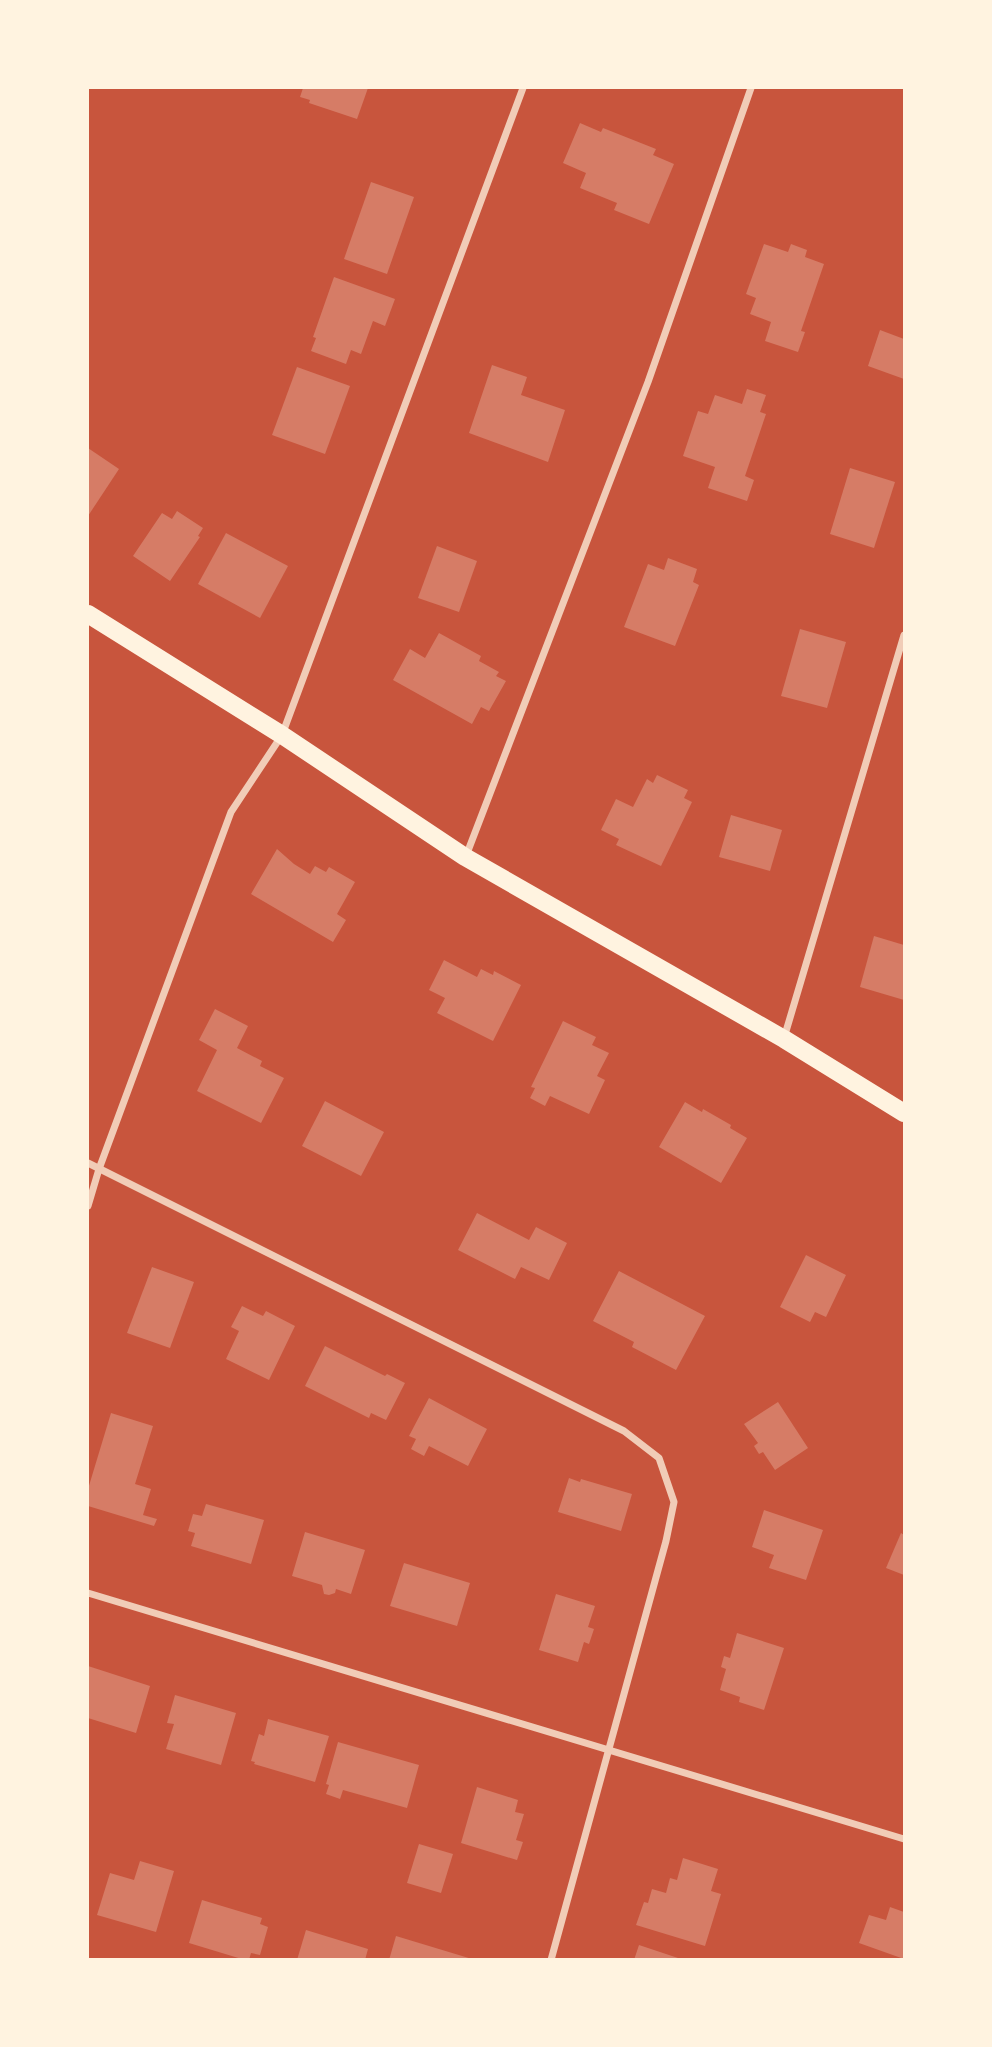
<svg xmlns="http://www.w3.org/2000/svg" width="992" height="2047" viewBox="0 0 992 2047" font-family="Arial,sans-serif">
	<style>
		.building { fill: #d67c66 }
		.lines { fill: none; stroke-linecap: round; stroke-linejoin: round }
		.minor { stroke: #f1ccb7; stroke-width: 7 }
		.primary { stroke: #fff3e0; stroke-width: 18 }
	</style>
	<rect width="100%" height="100%" fill="#c8553d"/>
	<g class="building">
		<path d="M303,88H368L357,119L309,103L310,100L300,97Z"/>
		<path d="M580,123L601,132L603,128L656,149L653,155L674,164L649,224L614,210L617,203L580,188L586,173L563,163Z"/>
		<path d="M371,182L414,197L387,274L344,259Z"/>
		<path d="M764,244L788,252L791,244L807,250L805,257L824,264L801,331L805,332L798,352L765,341L771,322L750,314L756,298L746,294Z"/>
		<path d="M334,277L395,299L385,326L373,321L361,354L351,350L346,364L311,351L316,338L313,337Z"/>
		<path d="M880,330L904,339V379L868,366Z"/>
		<path d="M492,365L527,377L521,395L565,410L548,462L469,433Z"/>
		<path d="M297,367L350,386L325,454L272,435Z"/>
		<path d="M747,389L766,395L760,412L766,414L745,476L754,480L747,501L708,488L715,467L683,456L698,411L708,414L715,395L742,404Z"/>
		<path d="M88,448L119,469L88,516Z"/>
		<path d="M850,468L895,482L874,548L830,534Z"/>
		<path d="M177,511L203,528L198,536L200,537L170,581L133,556L162,513L172,519Z"/>
		<path d="M226,533L288,566L260,618L198,584Z"/>
		<path d="M437,546L477,561L459,612L418,598Z"/>
		<path d="M668,558L697,569L693,582L699,585L675,646L624,627L648,564L664,570Z"/>
		<path d="M800,629L846,642L827,708L781,696Z"/>
		<path d="M439,633L481,656L479,661L499,672L496,676L506,681L489,711L481,707L472,724L393,680L410,649L425,658Z"/>
		<path d="M657,775L688,790L684,798L692,802L661,866L616,845L619,839L601,830L616,799L633,807L647,779L653,783Z"/>
		<path d="M731,815L782,830L770,871L719,857Z"/>
		<path d="M277,849L294,864L310,874L315,866L326,872L329,867L355,882L337,914L346,920L333,942L251,894Z"/>
		<path d="M874,936L904,945V1000L860,987Z"/>
		<path d="M444,960L477,977L481,969L493,975L494,971L521,985L493,1041L437,1013L445,998L429,990Z"/>
		<path d="M215,1009L248,1026L237,1048L262,1061L260,1066L284,1078L261,1123L197,1091L217,1050L199,1040Z"/>
		<path d="M563,1021L596,1037L592,1045L609,1053L597,1076L605,1080L589,1114L550,1096L545,1106L530,1098L535,1088L531,1087Z"/>
		<path d="M325,1101L384,1132L361,1176L302,1146Z"/>
		<path d="M685,1102L702,1112L703,1109L731,1125L730,1128L747,1138L721,1183L659,1147Z"/>
		<path d="M477,1213L529,1240L536,1227L567,1243L549,1280L521,1267L515,1279L458,1250Z"/>
		<path d="M806,1255L846,1275L826,1317L815,1312L810,1322L780,1307Z"/>
		<path d="M152,1267L194,1282L170,1348L127,1333Z"/>
		<path d="M619,1271L705,1316L676,1370L632,1347L634,1342L593,1321Z"/>
		<path d="M242,1306L263,1316L266,1311L295,1326L269,1380L226,1359L239,1331L231,1327Z"/>
		<path d="M325,1346L385,1376L387,1374L405,1383L386,1420L371,1413L369,1418L305,1386Z"/>
		<path d="M429,1398L487,1429L468,1466L429,1446L424,1456L411,1449L416,1439L409,1436Z"/>
		<path d="M778,1402L808,1448L775,1470L763,1452L759,1454L754,1446L758,1443L744,1424Z"/>
		<path d="M111,1413L153,1426L135,1484L151,1489L143,1515L157,1519L154,1526L88,1506V1489Z"/>
		<path d="M569,1478L580,1482L581,1479L632,1494L621,1531L558,1512Z"/>
		<path d="M206,1504L264,1520L251,1564L191,1546L195,1533L188,1531L193,1514L202,1516Z"/>
		<path d="M764,1510L823,1530L806,1580L769,1568L774,1555L752,1547Z"/>
		<path d="M305,1532L365,1550L351,1594L336,1589L335,1593L329,1595L324,1594L322,1585L292,1576Z"/>
		<path d="M901,1533L904,1535V1575L886,1568Z"/>
		<path d="M404,1563L470,1583L457,1626L390,1606Z"/>
		<path d="M556,1594L595,1606L588,1627L594,1629L589,1644L584,1642L578,1662L539,1650Z"/>
		<path d="M737,1633L784,1648L764,1710L739,1702L740,1697L720,1690L726,1669L721,1667L724,1656L730,1658Z"/>
		<path d="M88,1666L150,1686L136,1733L88,1718Z"/>
		<path d="M175,1695L236,1713L221,1765L166,1749L174,1724L167,1723Z"/>
		<path d="M268,1719L329,1736L315,1782L254,1764L255,1762L251,1761L259,1734L264,1736Z"/>
		<path d="M338,1742L419,1765L407,1808L343,1790L340,1799L326,1794L329,1785L326,1784Z"/>
		<path d="M477,1787L518,1800L515,1812L524,1814L516,1840L523,1842L517,1860L461,1843Z"/>
		<path d="M419,1844L453,1854L441,1893L407,1883Z"/>
		<path d="M683,1858L718,1869L711,1891L721,1894L705,1946L636,1925L644,1902L648,1903L652,1889L666,1893L670,1878L677,1880Z"/>
		<path d="M140,1861L174,1871L156,1932L97,1915L110,1873L134,1880Z"/>
		<path d="M202,1900L262,1918L260,1924L268,1927L260,1955L251,1953L249,1960H245L189,1943Z"/>
		<path d="M890,1907L904,1912V1959L859,1943L869,1915L886,1920Z"/>
		<path d="M306,1930L368,1949L365,1960H297Z"/>
		<path d="M396,1936L472,1959V1960H389Z"/>
		<path d="M639,1945L681,1959V1960H634Z"/>
	</g>
	<g class="lines">
		<g class="minor">
			<path d="M466,856L648,382L751,88"/>
			<path d="M784,1038L904,635"/>
			<path d="M88,1163L624,1431L659,1458L674,1502L666,1541L551,1960"/>
			<path d="M88,1206L99,1169L231,812L282,735L523,88"/>
			<path d="M88,1593L904,1839"/>
		</g>
		<path class="primary" d="M88,614L282,735L465,857L784,1039L904,1113"/>
	</g>
	<rect width="992" height="2047" fill="none" stroke="#fff3e0" stroke-width="178"/>
</svg>
